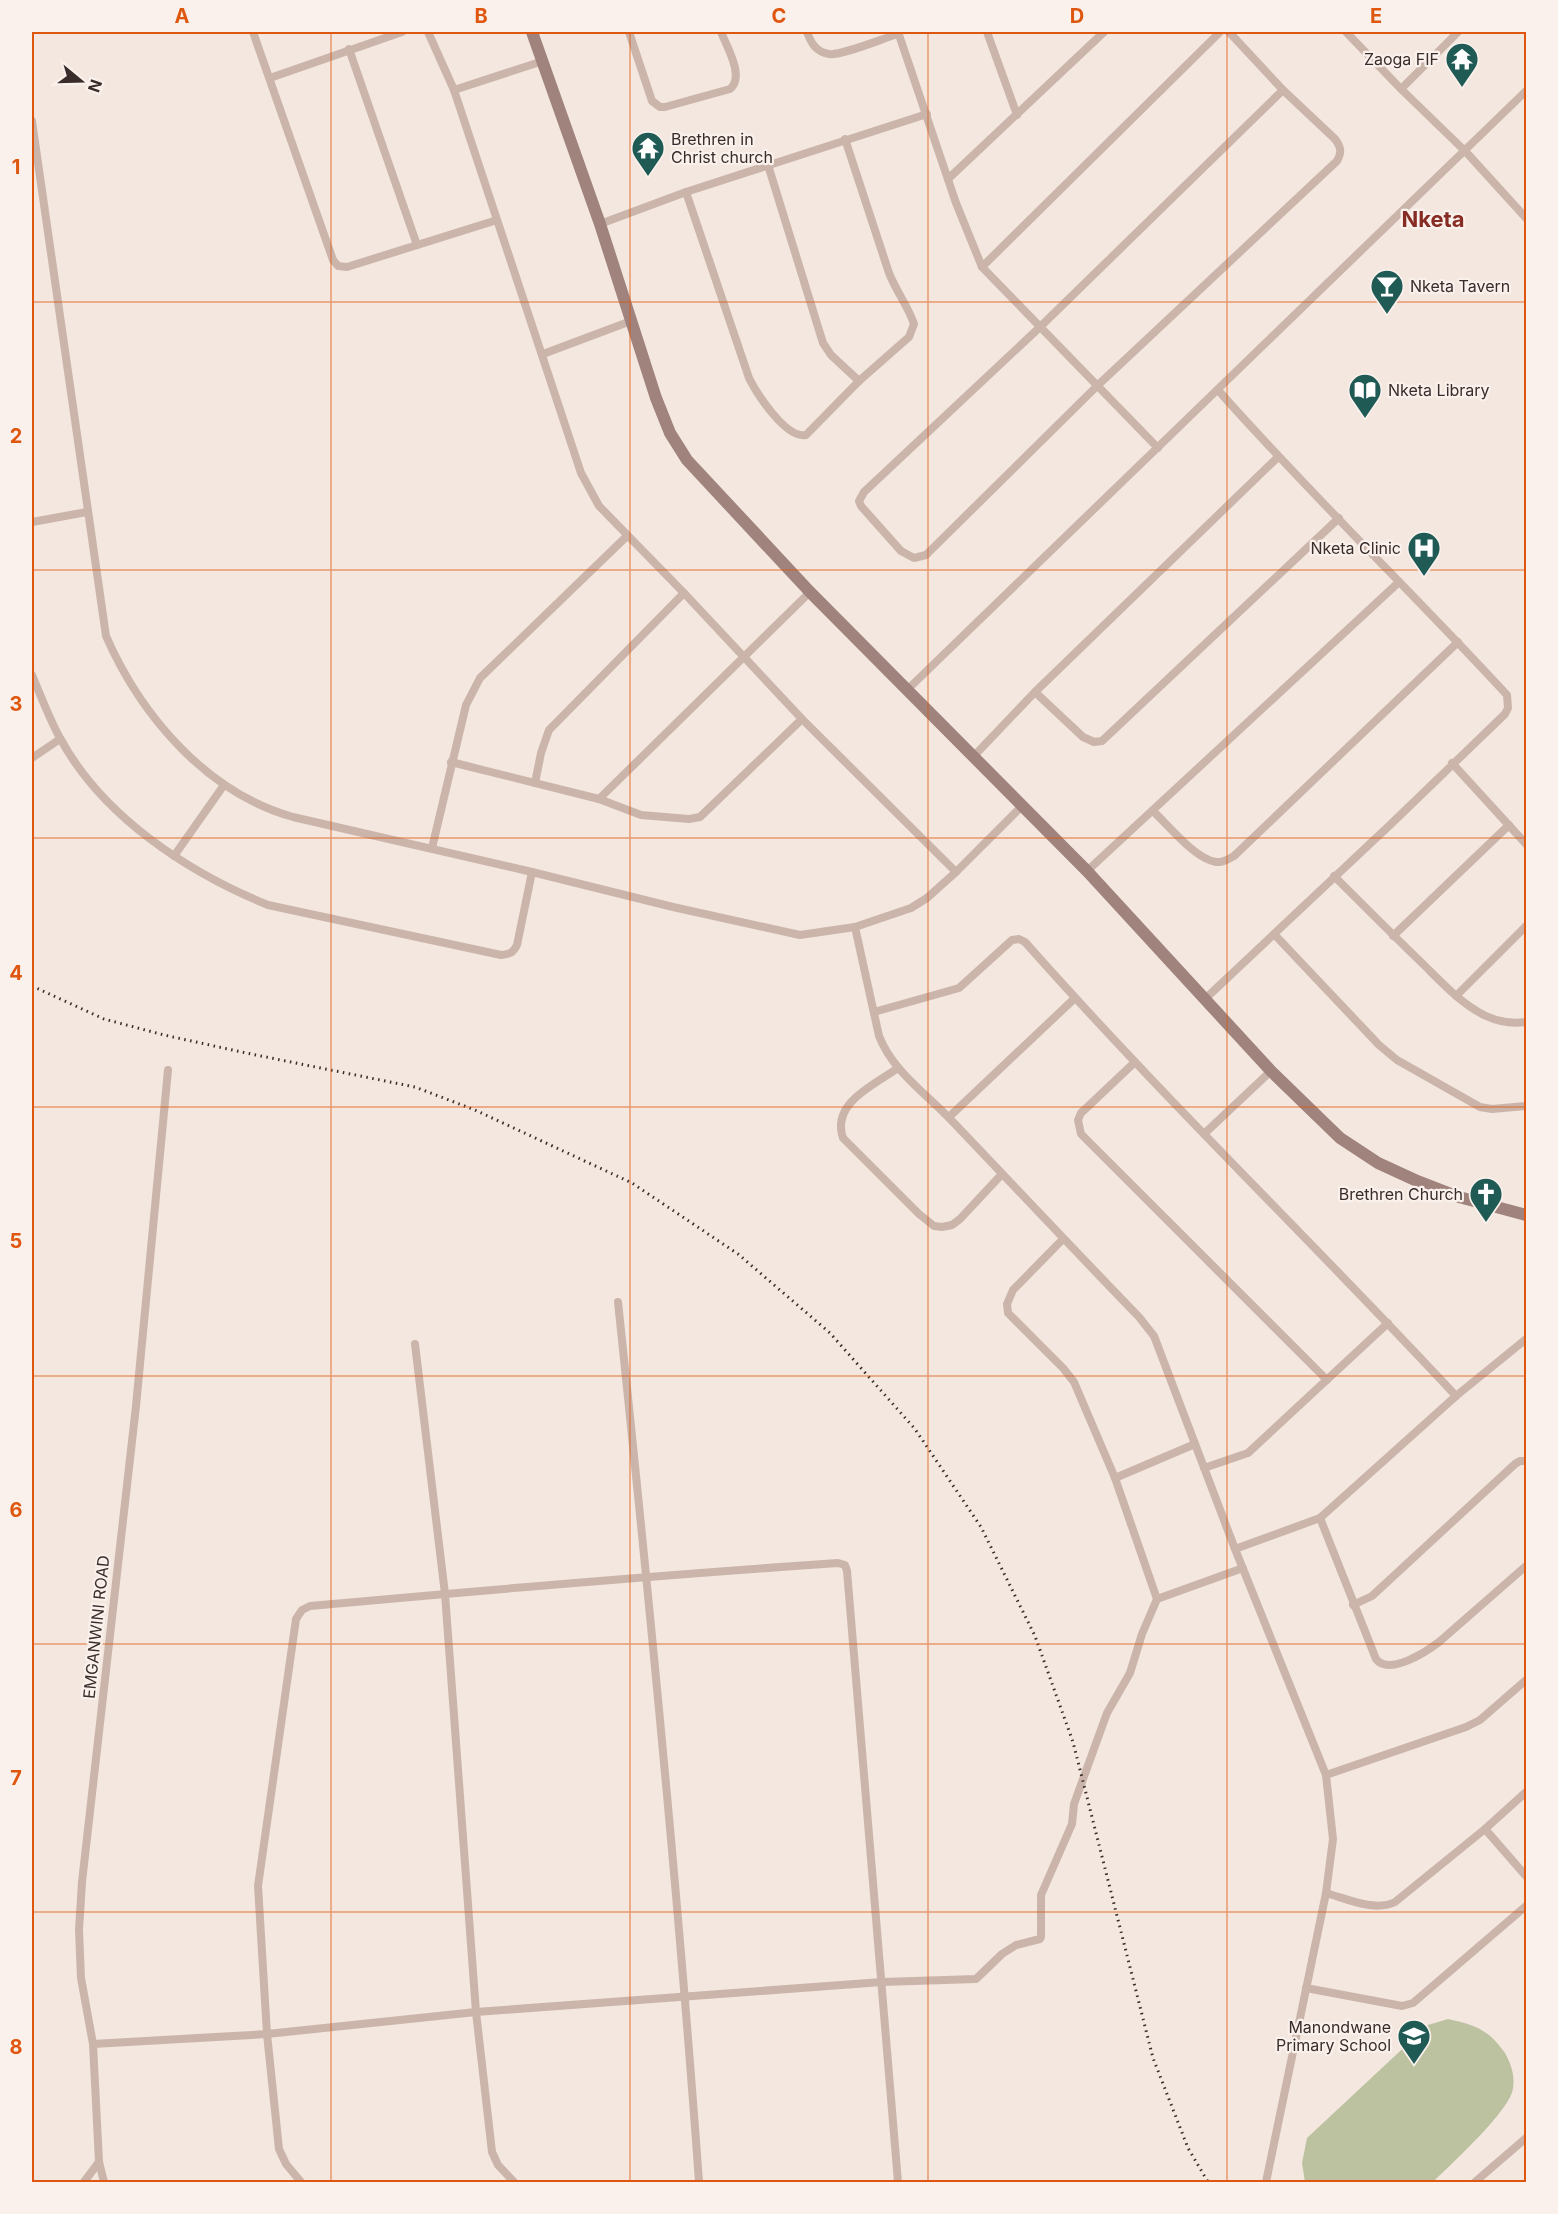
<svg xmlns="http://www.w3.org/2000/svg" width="1558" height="2214" viewBox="0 0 1558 2214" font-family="Inter,sans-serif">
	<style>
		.green { fill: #bcc29f }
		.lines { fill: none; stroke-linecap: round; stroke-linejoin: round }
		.street { stroke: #cbb5ab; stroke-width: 8 }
		.secondary { stroke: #9f837c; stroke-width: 12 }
		.rail { stroke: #392c2a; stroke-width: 3; stroke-dasharray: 1.5 4.5; stroke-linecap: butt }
		.grid { fill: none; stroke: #df570e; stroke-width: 1.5; stroke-opacity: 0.55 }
		.labels { text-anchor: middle; stroke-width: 4.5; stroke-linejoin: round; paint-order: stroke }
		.poi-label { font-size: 16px; fill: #392c2a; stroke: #faf1ec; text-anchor: end }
		.street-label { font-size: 16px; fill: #392c2a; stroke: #faf1ec }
		.district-label { font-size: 22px; font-weight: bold; fill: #872c24; stroke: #faf1ec }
		.neatline { fill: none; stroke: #df570e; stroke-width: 2 }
		.grid-label { font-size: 20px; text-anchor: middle; font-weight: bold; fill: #df570e }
	</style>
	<rect width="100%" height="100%" fill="#f3e7df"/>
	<path class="green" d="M1448,2019C1475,2025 1488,2029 1505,2053C1511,2064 1515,2075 1513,2088C1511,2110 1450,2165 1433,2182H1305L1302,2163L1307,2138L1428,2025Z"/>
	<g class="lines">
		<g class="street">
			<path d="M253,32L333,260L338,266L347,267L497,220"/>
			<path d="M428,32L454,90L581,473L599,506L684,593L802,719L956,872"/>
			<path d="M629,32L652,101L660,107H665L730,89C745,77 727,47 721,32"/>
			<path d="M807,32C811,43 816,52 829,54C841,56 884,38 898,34"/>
			<path d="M898,32L956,203L982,267L1158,448"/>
			<path d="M987,32L1017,115"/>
			<path d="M1229,32L1283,90L1335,139C1341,147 1342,152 1337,161L1097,386L926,555L914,558L901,551L861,506L859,501L864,492L1040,327L1283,90"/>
			<path d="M1346,32L1401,89L1466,152L1526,218"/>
			<path d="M349,49L417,245"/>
			<path d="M270,78L402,32"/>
			<path d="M1401,89L1458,32"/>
			<path d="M454,90L543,61"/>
			<path d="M32,121L106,636C141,716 207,793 293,817L532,872L673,907L800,935L855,927L911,908L927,898L956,872L1022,806"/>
			<path d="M768,165L823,343L831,355L859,381"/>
			<path d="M948,179L1104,32"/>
			<path d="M686,192L749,378C757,394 786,439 806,435L859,381L909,337L914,324C909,308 896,291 889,273L845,139"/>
			<path d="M600,224L686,192L927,114"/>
			<path d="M982,267L1220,32"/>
			<path d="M543,354L631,321"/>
			<path d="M32,522L87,512"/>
			<path d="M32,675C41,696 49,718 60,738C102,816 187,872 268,905L501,955C510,954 513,953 517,945L532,872"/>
			<path d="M907,690L1526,91"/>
			<path d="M1035,692L1083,737L1094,742L1102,741L1339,518"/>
			<path d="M973,757L1035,692L1278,457"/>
			<path d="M32,758L60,739"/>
			<path d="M451,762L599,799L641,815L689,819L700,817L802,719"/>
			<path d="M1452,763L1526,844"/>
			<path d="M535,783L541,753L549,730L684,593"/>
			<path d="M599,799L810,592"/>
			<path d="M1153,811C1169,826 1195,859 1216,862C1223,863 1228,859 1234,856L1458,642"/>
			<path d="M432,848L466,705L480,678L627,536"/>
			<path d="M174,856L224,785"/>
			<path d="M1087,871L1399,582"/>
			<path d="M1334,876C1365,907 1395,937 1426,967C1444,985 1463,1005 1486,1016C1499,1022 1512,1024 1526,1022"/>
			<path d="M855,927L879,1036C893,1072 927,1094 953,1122C1015,1187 1076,1252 1139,1317L1154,1336L1235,1549L1326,1775L1333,1839L1326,1893L1266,2182"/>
			<path d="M1274,934L1379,1045L1397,1060L1480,1107L1492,1109L1526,1106"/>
			<path d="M1393,936L1509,825"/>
			<path d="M1456,996L1526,926"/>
			<path d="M1205,999L1391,824L1505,714L1508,708L1507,695C1412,592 1311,495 1218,390"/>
			<path d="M874,1012L959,988L1012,940L1019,939L1025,942C1163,1098 1314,1243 1456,1396"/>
			<path d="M1135,1062L1081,1113L1078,1120L1081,1134L1327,1380"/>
			<path d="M898,1068C874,1085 831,1103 843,1138L919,1214L934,1226L942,1227L952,1225L960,1219L1002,1174"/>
			<path d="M949,1117L1075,998"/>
			<path d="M1204,1134L1271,1071"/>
			<path d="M1063,1239L1013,1290L1007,1304L1008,1313L1063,1368L1074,1382L1115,1478L1157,1599L1243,1568"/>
			<path d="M618,1302C649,1595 678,1889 699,2182"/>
			<path d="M415,1344L445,1594L476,2012L492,2152L498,2165L514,2182"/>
			<path d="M1204,1468L1248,1453L1388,1323"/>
			<path d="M1115,1478L1195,1444"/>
			<path d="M1320,1518L1376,1659C1389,1676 1426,1652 1439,1642L1526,1566"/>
			<path d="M1235,1549L1320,1518L1456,1396L1526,1339"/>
			<path d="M1353,1605L1372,1596L1515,1464L1520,1461H1526"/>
			<path d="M1326,1775L1466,1727L1480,1720L1526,1680"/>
			<path d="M1485,1829L1526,1876"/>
			<path d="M1326,1893C1347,1899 1375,1912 1395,1902L1485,1829L1526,1792"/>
			<path d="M1306,1988L1402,2006L1413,2003L1526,1906"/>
			<path d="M93,2044L267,2034L476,2012L882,1982L976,1979L1002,1954L1016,1945L1040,1939L1041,1937V1895L1072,1824L1074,1804L1107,1713L1130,1673L1142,1634L1157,1599"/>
			<path d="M99,2162L104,2182"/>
			<path d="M84,2182L99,2162L93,2044L81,1978L79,1930L82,1882L136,1406L168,1070"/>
			<path d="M301,2182L286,2164L279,2149L267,2034L258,1886L296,1619L302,1610L310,1606C486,1590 662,1575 838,1563L845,1565L847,1571L898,2182"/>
			<path d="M1475,2182L1526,2138"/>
		</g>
		<path class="secondary" d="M532,32L600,224L656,398L670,433L687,460L810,592L1087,871L1271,1071L1340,1138L1378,1163L1415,1180L1459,1197L1526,1215"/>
		<path class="rail" d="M32,986L104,1019L164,1035L246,1053L415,1087L475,1110L632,1183L738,1254L830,1333L915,1429L981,1527L1035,1636L1073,1742L1153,2058L1188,2148L1208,2182"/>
	</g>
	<path class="grid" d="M331,32V2182M630,32V2182M928,32V2182M1227,32V2182M32,302H1526M32,570H1526M32,838H1526M32,1107H1526M32,1376H1526M32,1644H1526M32,1912H1526"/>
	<defs>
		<symbol id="temple-pin" viewBox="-11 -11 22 30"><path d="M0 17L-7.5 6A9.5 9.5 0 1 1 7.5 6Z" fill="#205a55" stroke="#faf1ec"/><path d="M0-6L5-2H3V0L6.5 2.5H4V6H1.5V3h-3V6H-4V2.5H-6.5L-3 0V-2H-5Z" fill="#fff"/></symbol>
		<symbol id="bar-pin" viewBox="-11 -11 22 30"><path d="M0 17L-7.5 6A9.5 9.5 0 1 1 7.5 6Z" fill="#205a55" stroke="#faf1ec"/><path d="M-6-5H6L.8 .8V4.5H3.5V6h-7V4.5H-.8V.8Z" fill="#fff"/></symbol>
		<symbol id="library-pin" viewBox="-11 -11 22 30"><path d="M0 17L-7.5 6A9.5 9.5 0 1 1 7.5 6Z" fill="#205a55" stroke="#faf1ec"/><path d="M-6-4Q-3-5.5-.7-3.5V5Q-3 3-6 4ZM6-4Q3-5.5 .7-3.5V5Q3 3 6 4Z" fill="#fff"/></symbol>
		<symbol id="hospital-pin" viewBox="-11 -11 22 30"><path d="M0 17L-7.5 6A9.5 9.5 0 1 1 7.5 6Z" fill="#205a55" stroke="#faf1ec"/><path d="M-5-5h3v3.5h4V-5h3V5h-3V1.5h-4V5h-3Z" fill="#fff"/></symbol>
		<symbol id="church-pin" viewBox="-11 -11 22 30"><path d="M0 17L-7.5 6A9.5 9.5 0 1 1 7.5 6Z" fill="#205a55" stroke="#faf1ec"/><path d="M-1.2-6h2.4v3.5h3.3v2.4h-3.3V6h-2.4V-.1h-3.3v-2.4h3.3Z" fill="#fff"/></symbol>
		<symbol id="school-pin" viewBox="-11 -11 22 30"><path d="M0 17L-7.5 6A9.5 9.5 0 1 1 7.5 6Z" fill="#205a55" stroke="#faf1ec"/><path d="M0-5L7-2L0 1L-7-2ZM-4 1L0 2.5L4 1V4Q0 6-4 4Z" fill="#fff"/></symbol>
	</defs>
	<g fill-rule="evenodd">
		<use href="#temple-pin" x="1443" y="40" width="38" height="52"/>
		<use href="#temple-pin" x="629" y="129" width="38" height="52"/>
		<use href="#bar-pin" x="1368" y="267" width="38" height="52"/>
		<use href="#library-pin" x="1346" y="371" width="38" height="52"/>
		<use href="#hospital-pin" x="1405" y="529" width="38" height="52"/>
		<use href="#church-pin" x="1467" y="1175" width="38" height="52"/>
		<use href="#school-pin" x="1395" y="2017" width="38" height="52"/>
	</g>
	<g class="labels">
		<g class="poi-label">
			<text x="1439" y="65">Zaoga FIF</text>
			<text x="671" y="145" text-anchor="start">Brethren in<tspan x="671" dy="18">Christ church</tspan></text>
			<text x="1410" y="292" text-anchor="start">Nketa Tavern</text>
			<text x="1388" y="396" text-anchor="start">Nketa Library</text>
			<text x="1401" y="554">Nketa Clinic</text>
			<text x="1463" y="1200">Brethren Church</text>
			<text x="1391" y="2033">Manondwane<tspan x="1391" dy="18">Primary School</tspan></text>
		</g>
		<g class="street-label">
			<text transform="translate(96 1627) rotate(-84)" y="6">EMGANWINI ROAD</text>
		</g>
		<g class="district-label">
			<text x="1433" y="227">Nketa</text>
		</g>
	</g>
	<rect width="1558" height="2214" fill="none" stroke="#faf1ec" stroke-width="66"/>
	<g transform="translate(81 81) rotate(109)" stroke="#faf1ec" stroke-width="4.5" paint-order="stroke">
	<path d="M0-4.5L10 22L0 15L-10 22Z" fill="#392c2a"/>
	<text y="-9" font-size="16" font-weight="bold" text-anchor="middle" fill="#392c2a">N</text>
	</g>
	<rect x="33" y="33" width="1492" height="2148" class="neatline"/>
	<g class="grid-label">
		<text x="182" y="23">A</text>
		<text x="481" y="23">B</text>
		<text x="779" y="23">C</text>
		<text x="1077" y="23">D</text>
		<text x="1376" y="23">E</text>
		<text x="16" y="174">1</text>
		<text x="16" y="443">2</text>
		<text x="16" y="711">3</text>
		<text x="16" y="980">4</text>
		<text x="16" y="1248">5</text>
		<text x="16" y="1517">6</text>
		<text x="16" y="1785">7</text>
		<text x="16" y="2054">8</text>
	</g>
</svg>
